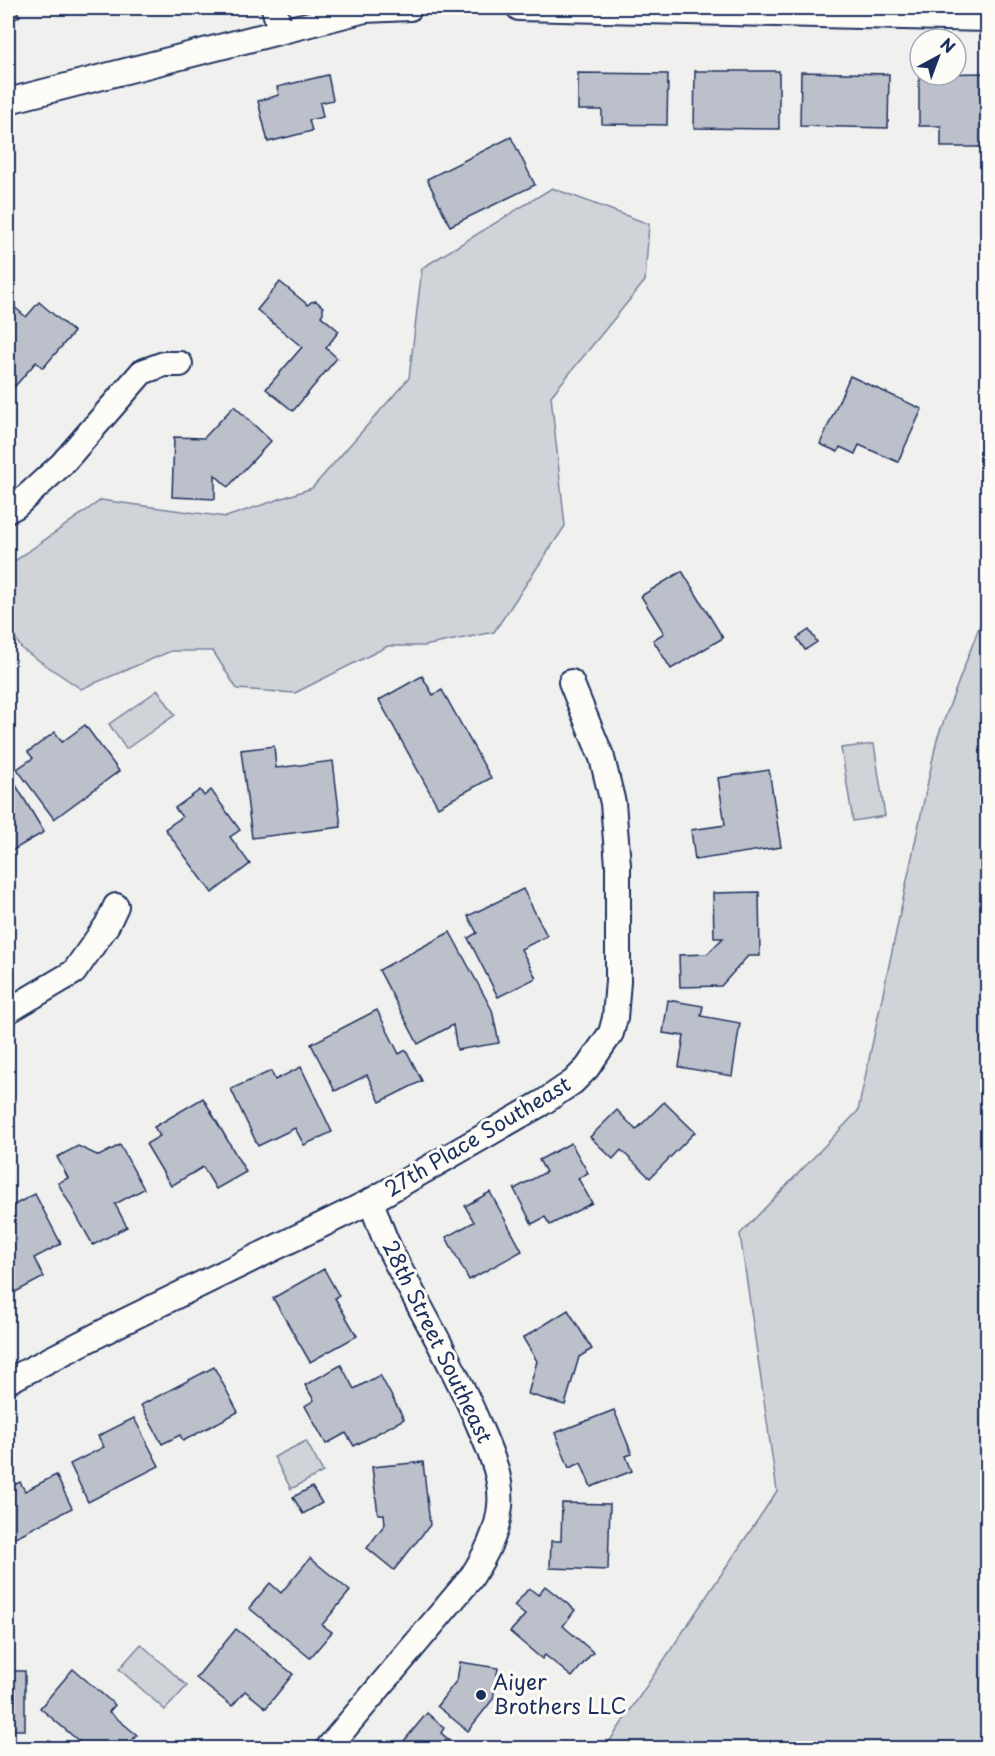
<svg xmlns="http://www.w3.org/2000/svg" width="995" height="1756" viewBox="0 0 995 1756" font-family="'Playpen Sans',sans-serif">
	<style>
		.green { fill: #d0d3d8; stroke: #76819b; stroke-width: 1.5 }
		.building { fill: #bbc0ca; stroke: #1b2f5e; stroke-width: 1.5 }
		.lines { fill: none; stroke-linecap: round; stroke-linejoin: round }
		.street-casing { stroke: #1b2f5e; stroke-width: 28 }
		.street { stroke: #fdfcf7; stroke-width: 24 }
		.poi-dot { fill: #1b2f5e; stroke: #fdfcf7; stroke-width: 2 }
		.labels { text-anchor: middle; stroke-width: 6; stroke-linejoin: round; paint-order: stroke }
		.street-label { font-size: 21px; fill: #1b2f5e; stroke: #fdfcf7 }
		.poi-label { font-size: 21px; fill: #1b2f5e; stroke: #fdfcf7; text-anchor: start }
	</style>
	<rect width="100%" height="100%" fill="#f0f0ee"/>
	<filter id="ink" filterUnits="userSpaceOnUse"><feTurbulence type="fractalNoise" baseFrequency=".0167" numOctaves="2"/><feDisplacementMap in="SourceGraphic" scale="12" xChannelSelector="R" yChannelSelector="G"/><feConvolveMatrix kernelMatrix="1 2 1 2 8 2 1 2 1" color-interpolation-filters="sRGB"/></filter>
	<g filter="url(#ink)">
		<g class="green">
			<path d="M552,188L649,224L645,281L551,396L565,526L494,632L424,646H388L295,693L237,689L213,651H171L81,689L22,649L8,627V566L101,500L226,517L312,488L409,378L422,268Z"/>
			<path d="M987,606V1748H605L777,1491L740,1234L858,1111L937,739Z"/>
			<path d="M158,690L175,715L126,749L109,724Z"/>
			<path d="M874,744L885,816L853,821L841,748Z"/>
			<path d="M306,1441L323,1472L291,1489L274,1457Z"/>
			<path d="M141,1644L187,1686L165,1710L119,1669Z"/>
		</g>
		<g class="building">
			<path d="M8,8H15L20,16L8,23Z"/>
			<path d="M695,71H779V129L694,128Z"/>
			<path d="M801,72L889,74L888,128L800,126Z"/>
			<path d="M578,73L668,74L667,125L602,124V110H578Z"/>
			<path d="M988,73L986,147H941V126H919V74Z"/>
			<path d="M328,75L333,100L320,103L323,117L309,120L312,131L268,142L258,101L279,95L277,87Z"/>
			<path d="M511,137L535,185L450,226L427,179Z"/>
			<path d="M280,282L308,305L311,302L316,301L323,307V313L321,316L339,331L326,348L337,358L293,411L266,389L302,347L257,310Z"/>
			<path d="M39,302L74,332L43,368L36,362L10,392L8,389V308L11,304L26,317Z"/>
			<path d="M850,376L922,409L898,462L859,445L855,454L840,447L838,452L820,444Z"/>
			<path d="M234,406L271,441L228,487L215,475V499L172,497L174,437L204,438Z"/>
			<path d="M682,571L723,638L671,669L653,640L664,633L641,596Z"/>
			<path d="M809,630L817,642L805,650L797,638Z"/>
			<path d="M422,676L433,695L442,690L491,778L438,807L379,700Z"/>
			<path d="M85,725L119,771L54,819L17,769L33,758L28,752L55,732L62,742Z"/>
			<path d="M274,746L276,768L333,761L341,827L252,838L241,750Z"/>
			<path d="M769,770L781,847L695,860L691,830L725,825L718,778Z"/>
			<path d="M8,772L44,832L8,853Z"/>
			<path d="M200,790L204,796L211,790L240,830L230,837L250,864L212,893L165,829L182,817L175,808Z"/>
			<path d="M523,889L547,936L521,949L536,978L498,997L468,938L477,933L468,916Z"/>
			<path d="M759,892L760,956H748L721,986L680,987L679,955L707,954L723,938H714L713,893Z"/>
			<path d="M450,932L492,1010L499,1043L457,1050L453,1025L418,1044L379,970Z"/>
			<path d="M668,1000L703,1006L701,1016L740,1023L732,1076L679,1067L684,1036L663,1033Z"/>
			<path d="M377,1010L399,1054L406,1050L422,1081L380,1102L367,1075L335,1091L311,1044Z"/>
			<path d="M301,1067L332,1132L304,1145L295,1128L258,1146L231,1089L271,1071L275,1080Z"/>
			<path d="M203,1098L246,1172L216,1189L203,1167L171,1186L146,1144L160,1136L154,1127Z"/>
			<path d="M664,1102L695,1132L650,1178L621,1150L613,1159L590,1137L617,1110L636,1130Z"/>
			<path d="M571,1143L588,1173L578,1178L592,1203L550,1225L545,1217L532,1224L514,1189L546,1172L539,1160Z"/>
			<path d="M120,1145L144,1189L115,1204L127,1227L93,1245L58,1183L68,1178L57,1157L78,1146L99,1156Z"/>
			<path d="M490,1192L522,1251L469,1280L446,1237L474,1222L465,1206Z"/>
			<path d="M35,1194L61,1244L34,1258L44,1277L8,1296V1208Z"/>
			<path d="M324,1269L339,1296L335,1298L357,1336L310,1362L273,1298Z"/>
			<path d="M568,1310L592,1349L579,1357L565,1405L528,1394L537,1361L523,1338Z"/>
			<path d="M341,1365L354,1389L380,1375L404,1419L354,1446L346,1433L326,1444L305,1406L314,1400L305,1385Z"/>
			<path d="M214,1367L238,1412L183,1441L180,1435L162,1444L141,1405Z"/>
			<path d="M614,1410L632,1454L626,1456L632,1471L591,1487L581,1463L569,1468L555,1433Z"/>
			<path d="M134,1418L159,1466L88,1502L70,1464L104,1447L98,1436Z"/>
			<path d="M423,1462L430,1525L394,1570L367,1548L385,1524L384,1514H378L372,1467Z"/>
			<path d="M56,1475L72,1508L8,1541V1488L20,1482L25,1491Z"/>
			<path d="M312,1487L322,1503L303,1514L293,1497Z"/>
			<path d="M562,1503L610,1504L608,1570L550,1568L551,1541H561Z"/>
			<path d="M310,1558L350,1591L322,1625L332,1632L310,1658L249,1608L270,1583L281,1593Z"/>
			<path d="M545,1586L575,1610L563,1626L593,1652L572,1677L545,1655L542,1659L510,1632L525,1615L514,1606L529,1588L538,1595Z"/>
			<path d="M236,1629L293,1674L266,1708L245,1691L232,1706L196,1678Z"/>
			<path d="M460,1662L498,1668L493,1699L468,1731L437,1706L457,1680Z"/>
			<path d="M73,1669L115,1705L109,1712L137,1735L125,1748H87L40,1708Z"/>
			<rect x="8" y="1671" width="17" height="59"/>
			<path d="M427,1713L444,1728L441,1733L459,1748H413L404,1741Z"/>
			<path d="M166,1742L173,1748H161Z"/>
		</g>
		<g class="lines">
			<defs>
				<g id="street">
					<path d="M274,8L280,30"/>
					<path d="M519,8L988,19"/>
					<path d="M8,101L365,10L410,8"/>
					<path d="M8,510L16,506L62,464L142,372L164,364H180"/>
					<path d="M8,1011L74,972L107,925L116,906"/>
					<path d="M8,1381L121,1323L371,1201L542,1103L573,1082L587,1068L611,1033L615,1018L618,981V865L613,803L602,758L571,682"/>
					<path d="M328,1748L471,1578C485,1556 498,1532 500,1506C503,1478 489,1449 478,1423C453,1364 420,1309 391,1252C383,1236 377,1218 371,1201"/>
				</g>
			</defs>
			<use href="#street" class="street-casing"/>
			<use href="#street" class="street"/>
		</g>
	</g>
	<circle class="poi-dot" cx="481" cy="1695" r="6"/>
	<g class="labels">
		<g class="street-label">
			<text transform="translate(478 1137) rotate(-31)" y="7">27th Place Southeast</text>
			<text transform="translate(437 1342) rotate(64)" y="7">28th Street Southeast</text>
		</g>
		<g class="poi-label">
			<text x="493" y="1690">Aiyer<tspan x="493" dy="24">Brothers LLC</tspan></text>
		</g>
	</g>
	<rect width="995" height="1756" fill="none" stroke="#fdfcf7" stroke-width="30"/>
	<rect x="15" y="15" width="965" height="1726" fill="none" stroke="#1b2f5e" stroke-width="2" filter="url(#ink)"/>
	<g transform="translate(938 57) rotate(41)"><circle r="28" fill="#fdfcf7" stroke="#a3aaba" stroke-width="1.5"/>
	<path d="M0-4.5L10 22L0 15L-10 22Z" fill="#1b2f5e"/>
	<text y="-9" font-size="16" font-weight="bold" text-anchor="middle" fill="#1b2f5e">N</text>
	</g>
</svg>
